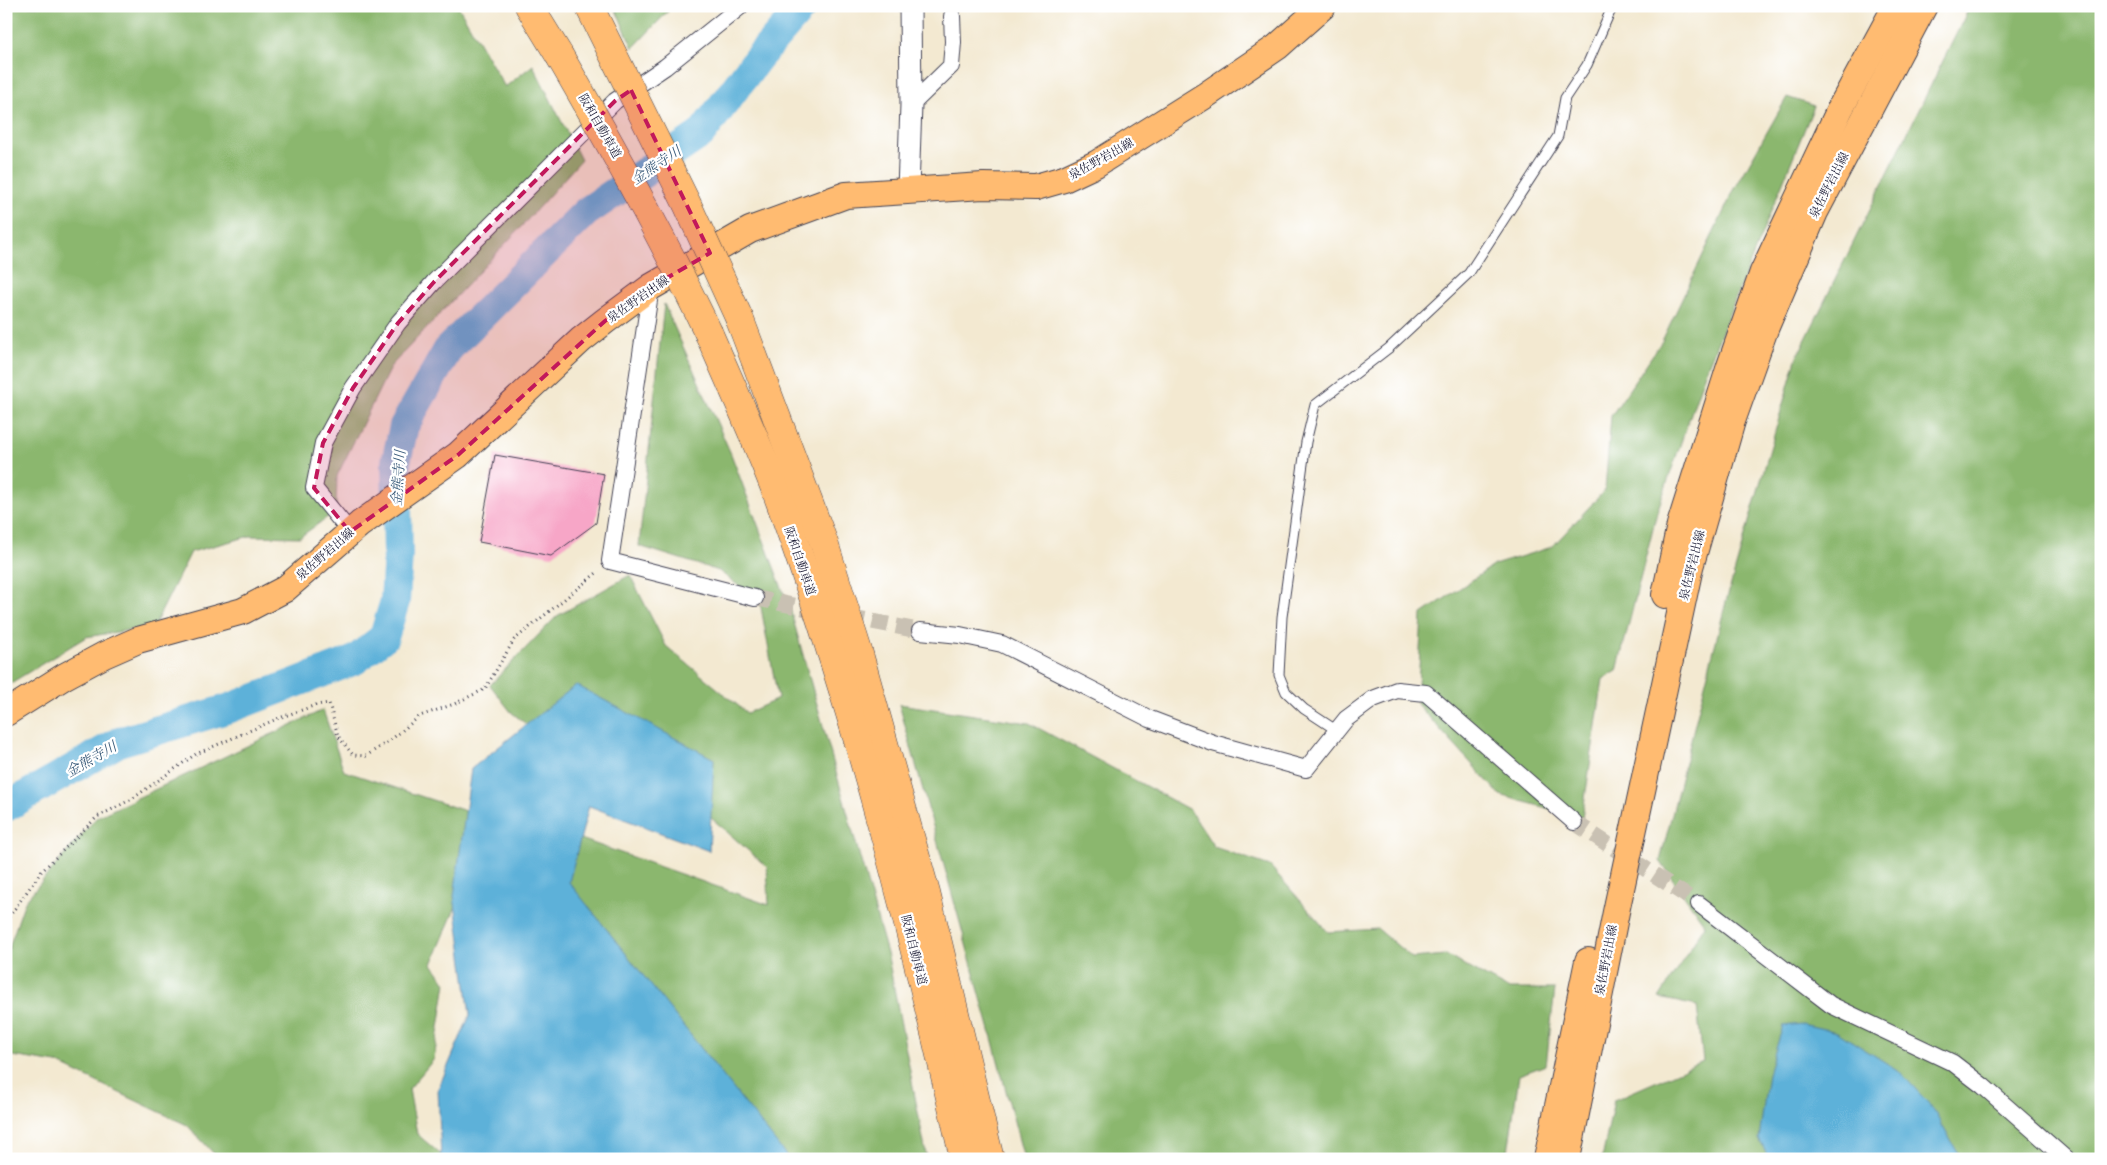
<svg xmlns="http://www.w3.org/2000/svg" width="2107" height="1165" viewBox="0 0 2107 1165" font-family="'Libre Caslon Text','Noto Serif JP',serif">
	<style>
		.forest { fill: #8bb76e; stroke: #566c54 }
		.water { fill: #5db1d9; stroke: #406a8a }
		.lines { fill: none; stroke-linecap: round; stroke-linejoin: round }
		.river { stroke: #5db1d9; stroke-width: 30 }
		.building { fill: #f7a6c7 }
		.minor-tunnel { stroke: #c9c1b3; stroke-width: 16; stroke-dasharray: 16 8; stroke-linecap: butt }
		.service-casing { stroke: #414052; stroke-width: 11 }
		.minor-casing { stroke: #414052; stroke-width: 18 }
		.tertiary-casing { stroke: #414052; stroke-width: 23 }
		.primary-casing { stroke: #414052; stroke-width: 28 }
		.motorway-casing { stroke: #414052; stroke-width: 29 }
		.path { stroke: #414052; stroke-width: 3; stroke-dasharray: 1 4; stroke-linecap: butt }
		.service { stroke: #fff; stroke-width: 9 }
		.minor { stroke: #fff; stroke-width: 16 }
		.tertiary { stroke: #fff; stroke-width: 21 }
		.primary { stroke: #ffbb71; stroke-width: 26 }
		.motorway { stroke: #ffbb71; stroke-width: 28 }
		.motorway-bridge-casing { stroke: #414052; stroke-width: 29; stroke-linecap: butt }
		.motorway-bridge { stroke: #ffbb71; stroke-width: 28 }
		.marked { fill: #c2185b; fill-opacity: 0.2; stroke: #c2185b; stroke-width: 4; stroke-dasharray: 10 6; stroke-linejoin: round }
		.labels { text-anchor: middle; stroke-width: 4.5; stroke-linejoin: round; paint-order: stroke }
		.street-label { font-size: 12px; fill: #22223b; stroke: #fff }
		.water-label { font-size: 14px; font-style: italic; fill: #3a5b7a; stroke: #fff }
	</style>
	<rect width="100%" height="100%" fill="#fff"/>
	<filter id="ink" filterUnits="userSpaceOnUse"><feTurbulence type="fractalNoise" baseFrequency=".02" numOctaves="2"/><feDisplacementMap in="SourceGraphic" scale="10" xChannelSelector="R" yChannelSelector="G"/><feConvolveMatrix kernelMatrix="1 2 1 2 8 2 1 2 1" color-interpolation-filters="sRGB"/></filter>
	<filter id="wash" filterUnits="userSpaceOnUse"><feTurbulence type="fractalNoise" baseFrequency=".0096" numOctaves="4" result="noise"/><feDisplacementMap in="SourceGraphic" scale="20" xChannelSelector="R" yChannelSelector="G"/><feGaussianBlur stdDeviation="1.12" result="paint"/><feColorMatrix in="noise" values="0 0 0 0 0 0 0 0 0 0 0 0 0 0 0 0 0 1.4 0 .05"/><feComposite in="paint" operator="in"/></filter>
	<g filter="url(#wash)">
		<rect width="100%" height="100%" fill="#f3e9d1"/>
		<g class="forest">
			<path d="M6,6H458L505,87L533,65L581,160L521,227L391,366L337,476L336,511L300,537L250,536L191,552L154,626L86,637L6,686Z"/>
			<path d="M614,6H673L633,48Z"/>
			<path d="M1970,6H2101V1159H1602L1614,1100L1703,1061L1697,1006L1659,998L1705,925L1660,861L1727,598L1796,359Z"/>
			<path d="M1787,97L1814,106L1705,373L1657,512L1617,671L1603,679L1582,818L1500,795L1417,704L1422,614L1494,565L1552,547L1605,490L1611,416L1662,341L1733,192Z"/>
			<path d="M664,304L731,454L791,612L888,957L927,1159H711L634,1105L541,825L769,905L767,867L684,794L555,747L511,712L490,685L557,616L630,575L666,646L747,713L778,699L760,602L719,571L639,546Z"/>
			<path d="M899,704L1029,723L1190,810L1214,847L1270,866L1328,932L1378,929L1412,958L1446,955L1508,989H1555L1546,1065L1519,1075L1507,1159H1024L991,1034Z"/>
			<path d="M323,710L344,771L478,815L461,894L432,964L446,983L434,1059L409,1089L417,1134L446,1159H219L187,1125L57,1063L6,1055V956L25,901L97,817Z"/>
		</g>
		<g class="water">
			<path d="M576,685L714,759L709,851L589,806L569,882L789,1159H441L438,1089L470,1015L454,896L471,769Z"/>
			<path d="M1802,1024L1837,1032L1899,1071L1931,1106L1958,1153V1159H1769L1759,1139L1768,1074L1783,1026Z"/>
		</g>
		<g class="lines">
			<path class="river" d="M6,807L119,742L230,708L355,660L384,637L395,601L398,554L396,462L404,426L449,348L586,212L701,134L758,58L803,6"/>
		</g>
		<g id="blocks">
			<path class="building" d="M495,455L604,474L596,523L551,556L479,542Z"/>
		</g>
	</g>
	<g filter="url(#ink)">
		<use href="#blocks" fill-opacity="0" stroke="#414052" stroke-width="1"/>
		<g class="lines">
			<g class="minor-tunnel">
				<path d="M755,598L920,631"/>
				<path d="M1574,822L1699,904"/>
			</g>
			<defs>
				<path id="service" d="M1336,730L1304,709L1286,692L1279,675L1282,617L1306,442L1315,405L1389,348L1469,273L1558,136L1565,98L1587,65L1610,12L1615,6"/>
				<g id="minor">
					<path d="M911,105L951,66L953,42L952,16"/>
					<path d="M651,287L610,561L755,598"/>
					<path d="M350,532L314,488L323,443L353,388L398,323L434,282L615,101L665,67L741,6"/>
					<path d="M920,631L960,635L1002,644L1150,719L1213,743L1306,769L1346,719L1373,699L1397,690L1426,693L1574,822"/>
					<path d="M1699,904L1831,1005L1953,1063L1983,1086L2066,1159"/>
				</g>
				<path id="tertiary" d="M908,190L911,105L910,6"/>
				<g id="primary">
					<path d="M1665,595L1680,525L1730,366L1763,272L1840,109L1896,6"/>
					<path d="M6,713L65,676L104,655L138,640L243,611L285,589L360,524L458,455L581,340L605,321L651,287L750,230L846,195L983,186L1036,187L1064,179L1096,164L1206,95L1277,47L1323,6"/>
					<path d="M1547,1159L1588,961"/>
					<path d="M1567,1159L1616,912L1690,567L1732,421L1765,329L1815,212L1924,6"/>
				</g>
				<g id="motorway">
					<path d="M529,6L559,55"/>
					<path d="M740,320L824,543L859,654L926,893L990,1159"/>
					<path d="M709,334C733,389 759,445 780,502C858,716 914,937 964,1159"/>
				</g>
			</defs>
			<use href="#service" class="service-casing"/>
			<use href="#minor" class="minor-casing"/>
			<use href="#tertiary" class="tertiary-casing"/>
			<use href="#primary" class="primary-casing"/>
			<use href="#motorway" class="motorway-casing"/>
			<path class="path" d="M6,921L41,872L97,817L132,799L196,754L279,718L316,705L329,703L338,736L353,755L366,756L393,738L420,716L454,704L485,689L514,640L599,571"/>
			<use href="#service" class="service"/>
			<use href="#minor" class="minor"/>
			<use href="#tertiary" class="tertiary"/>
			<use href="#primary" class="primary"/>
			<use href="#motorway" class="motorway"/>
			<defs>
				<g id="motorway-bridge">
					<path d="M589,6L687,204L740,320"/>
					<path d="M559,55C612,146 663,238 709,334"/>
				</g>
			</defs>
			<use href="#motorway-bridge" class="motorway-bridge-casing"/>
			<use href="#motorway-bridge" class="motorway-bridge"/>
		</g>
	</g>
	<path class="marked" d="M631,90L710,253L651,287L605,321L458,455L350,532L314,488L323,443L353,388L398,323L434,282L615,101Z"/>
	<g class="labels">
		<g class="street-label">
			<text transform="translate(600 126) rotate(60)" y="4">阪和自動車道</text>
			<text transform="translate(1101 159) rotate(-29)" y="4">泉佐野岩出線</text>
			<text transform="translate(1829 185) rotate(-63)" y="4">泉佐野岩出線</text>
			<text transform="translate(638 299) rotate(-35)" y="4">泉佐野岩出線</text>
			<text transform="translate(325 554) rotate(-41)" y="4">泉佐野岩出線</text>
			<text transform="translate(800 561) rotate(71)" y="4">阪和自動車道</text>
			<text transform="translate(1692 565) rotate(-76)" y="4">泉佐野岩出線</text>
			<text transform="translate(914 950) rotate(76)" y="4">阪和自動車道</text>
			<text transform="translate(1606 960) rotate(-79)" y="4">泉佐野岩出線</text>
		</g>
		<g class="water-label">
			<text transform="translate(656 165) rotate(-34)" y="5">金熊寺川</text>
			<text transform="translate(398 478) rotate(-86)" y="5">金熊寺川</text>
			<text transform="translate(91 759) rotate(-30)" y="5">金熊寺川</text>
		</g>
	</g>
	<rect width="2107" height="1165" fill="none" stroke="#fff" stroke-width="25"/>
</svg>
